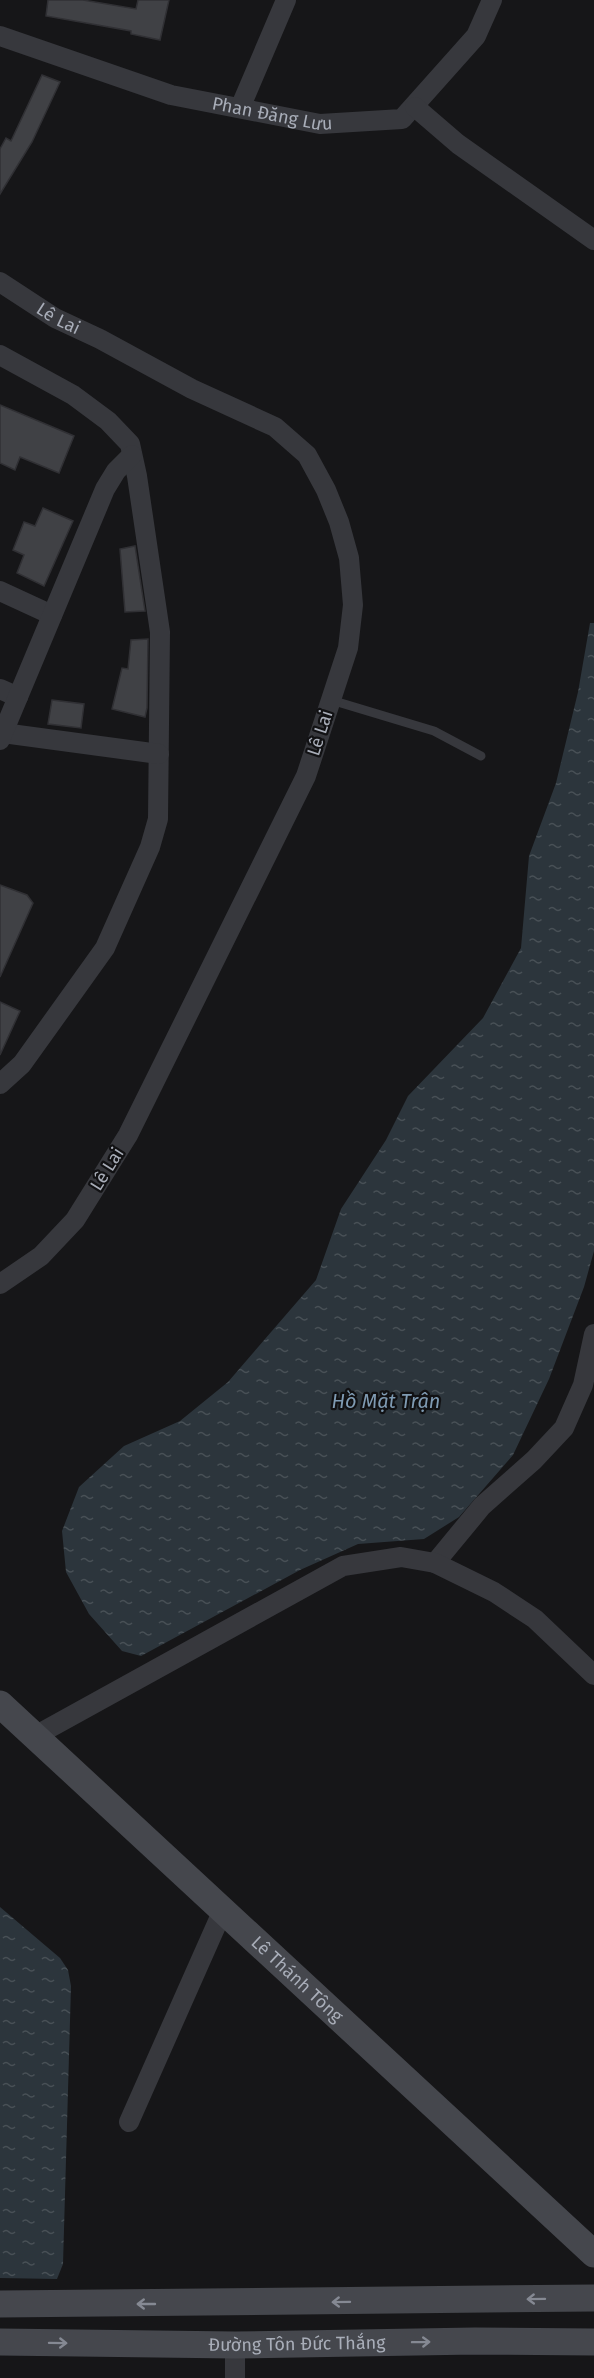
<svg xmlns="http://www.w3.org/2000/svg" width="594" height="2378" viewBox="0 0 594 2378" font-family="'Fira Sans',sans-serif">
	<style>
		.water { fill: url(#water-ripples) }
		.building { fill: #404145; stroke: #303034; stroke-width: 1.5 }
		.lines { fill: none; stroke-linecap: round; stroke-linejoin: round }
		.lane { stroke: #37383d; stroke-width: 9 }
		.street { stroke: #37383d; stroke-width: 20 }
		.secondary { stroke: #45474d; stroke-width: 27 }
		.oneway { stroke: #858993 }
		.labels { text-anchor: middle; stroke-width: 4.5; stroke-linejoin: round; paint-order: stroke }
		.street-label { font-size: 18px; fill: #a8adb8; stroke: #111113 }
		.water-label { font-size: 20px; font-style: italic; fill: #7f9bb3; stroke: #111113 }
	</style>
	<defs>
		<pattern id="water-ripples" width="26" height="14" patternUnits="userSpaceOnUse" patternTransform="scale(1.5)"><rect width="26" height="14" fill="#2c353c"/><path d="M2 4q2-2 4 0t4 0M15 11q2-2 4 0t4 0" fill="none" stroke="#485056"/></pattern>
	</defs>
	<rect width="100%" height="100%" fill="#161618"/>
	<g class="water">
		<path d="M590,623H594V1251L584,1287L549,1379L513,1455L459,1517L424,1539L358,1544L300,1570L141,1656L122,1651L89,1614L66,1572L62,1531L79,1487L124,1446L180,1421L228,1382L316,1280L341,1209L386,1140L408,1096L483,1018L521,948L529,856L556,783L578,692Z"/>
		<path d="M0,1907L60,1958L68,1970L71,1986L63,2264L57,2279L0,2278Z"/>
	</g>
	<g class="building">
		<path d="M48,0H83L136,9L138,0H169L160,40L131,34V31L46,16Z"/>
		<path d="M42,75L60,82L32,142L0,194V149L6,138L11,141Z"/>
		<path d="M0,405L74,436L59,473L20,457L15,470L0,463Z"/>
		<path d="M43,508L73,521L44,586L17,573L24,555L13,550L24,522L35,526Z"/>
		<path d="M135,546L145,611L125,612L120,549Z"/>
		<path d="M148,639L147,708L145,717L112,709L122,668L128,669L131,640Z"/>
		<path d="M52,700L84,704L81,728L48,724Z"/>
		<path d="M0,885L27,895L33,903L0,977Z"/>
		<path d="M0,1002L20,1011L0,1055Z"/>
	</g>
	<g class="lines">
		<path class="lane" d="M331,700L434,731L481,756"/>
		<g class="street">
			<path id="s1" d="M0,36L171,95L320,124L402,119L476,36L492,0"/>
			<path d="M415,107L458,144L594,240"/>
			<path d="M240,108L286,0"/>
			<path id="s2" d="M0,282L55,318L100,339L192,389L275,427L307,455L326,490L339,522L349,558L353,605L348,648L306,776L128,1135L75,1220L41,1256L0,1284"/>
			<path d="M0,355L73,395L108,421L130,444L137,476L160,632L158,819L150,847L105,948L22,1064L0,1084"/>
			<path d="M0,591L52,615"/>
			<path d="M0,689L18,697"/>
			<path d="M3,733L159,754"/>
			<path d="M0,740L105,489L116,471L132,455"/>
			<path d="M435,1563L482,1506L534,1460L564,1428L583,1385L594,1334"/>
			<path d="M35,1736L343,1566L401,1557L435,1563L494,1592L535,1619L594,1675"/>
			<path d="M129,2122L223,1910"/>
			<path d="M235,2345V2378"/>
		</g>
		<g class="secondary">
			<path id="s3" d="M0,1704L594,2254"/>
			<path d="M0,2304L594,2298"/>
			<path id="s4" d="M0,2342L235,2345L475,2341L594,2342"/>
		</g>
	</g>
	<defs><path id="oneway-shaft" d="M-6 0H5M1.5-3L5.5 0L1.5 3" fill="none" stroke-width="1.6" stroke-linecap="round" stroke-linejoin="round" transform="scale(1.5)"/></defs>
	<g class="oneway">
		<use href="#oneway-shaft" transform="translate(536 2299) rotate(179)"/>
		<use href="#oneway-shaft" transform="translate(341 2302) rotate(179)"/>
		<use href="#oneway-shaft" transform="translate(146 2304) rotate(180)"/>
		<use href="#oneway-shaft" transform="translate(421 2342) rotate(-1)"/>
		<use href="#oneway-shaft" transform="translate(58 2343) rotate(1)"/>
	</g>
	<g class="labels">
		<g class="street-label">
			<text dy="6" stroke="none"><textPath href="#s1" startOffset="284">Phan Đăng Lưu</textPath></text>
			<text dy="6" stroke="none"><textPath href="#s2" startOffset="69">Lê Lai</textPath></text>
			<text transform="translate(320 733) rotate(-72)" y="6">Lê Lai</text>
			<text transform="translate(107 1169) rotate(-58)" y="6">Lê Lai</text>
			<text dy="6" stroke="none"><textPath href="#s3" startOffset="405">Lê Thánh Tông</textPath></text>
			<text dy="6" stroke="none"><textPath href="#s4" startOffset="297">Đường Tôn Đức Thắng</textPath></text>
		</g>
		<g class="water-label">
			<text x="386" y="1408">Hồ Mặt Trận</text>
		</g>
	</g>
</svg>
